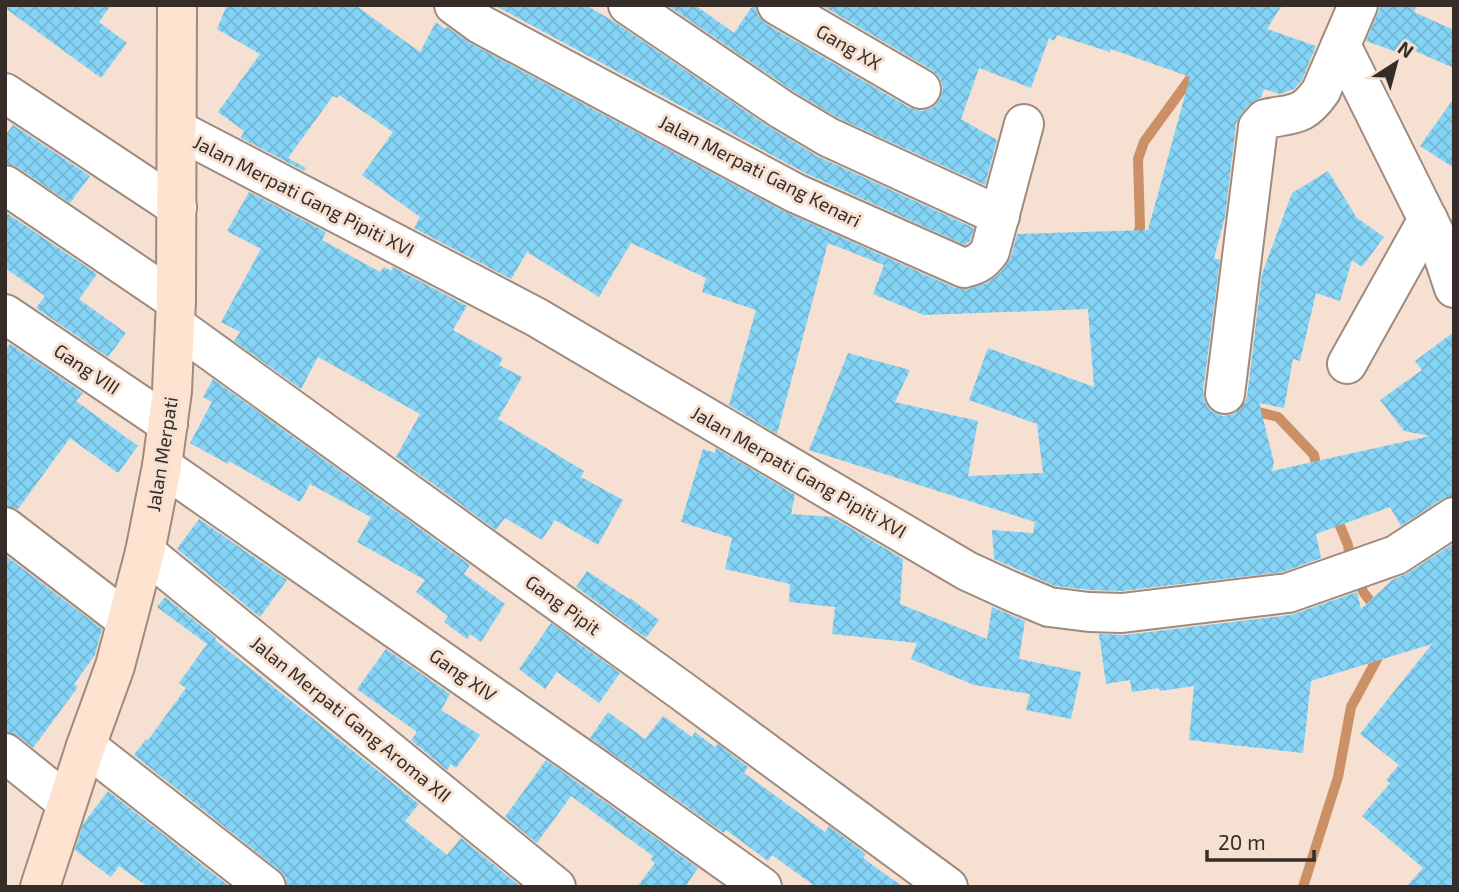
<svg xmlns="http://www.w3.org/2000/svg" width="1459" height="892" viewBox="0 0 1459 892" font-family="'Exo 2',sans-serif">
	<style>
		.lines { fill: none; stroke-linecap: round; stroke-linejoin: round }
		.stream { stroke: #cc9067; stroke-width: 10 }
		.building { fill: url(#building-cross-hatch) }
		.street-casing { stroke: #9f8b7e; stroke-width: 42 }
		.secondary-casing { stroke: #9f8b7e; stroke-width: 42 }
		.street { stroke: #fff; stroke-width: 38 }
		.secondary { stroke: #fee3d1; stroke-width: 38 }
		.labels { text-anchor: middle; stroke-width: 6; stroke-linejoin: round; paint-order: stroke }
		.street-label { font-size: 19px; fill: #362d28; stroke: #f6e0d1 }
	</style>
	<defs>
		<pattern id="building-cross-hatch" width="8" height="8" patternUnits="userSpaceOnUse" patternTransform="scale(1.75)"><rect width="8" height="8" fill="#84d4f7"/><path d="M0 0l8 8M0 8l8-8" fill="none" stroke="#73b6d4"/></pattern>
	</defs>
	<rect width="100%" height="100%" fill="#f6e0d1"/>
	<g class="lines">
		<g class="stream">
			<path d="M1135,244L1140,227L1138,159L1144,142L1197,69"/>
			<path d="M1227,404L1278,417L1314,455L1318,474"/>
			<path d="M1335,514L1348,545L1352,570L1364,593L1377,610"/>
			<path d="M1303,887L1338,777L1351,707L1383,648"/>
		</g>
	</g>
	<g class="building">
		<path d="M5,5H111L99,22L127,43L101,78L5,8Z"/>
		<path d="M227,5H355L420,52L436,22L445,29L447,27L470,43L785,212L955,288L969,289L987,283L1001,272L1011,257L1017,234L1148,230L1190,77L1111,49L1110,52L1057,35L1054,41L1049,38L1031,88L979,68L961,119L997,140L985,185L838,118L793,91L667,5H695L734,33L753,5H755L758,16L766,24L910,108L922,111L932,108L940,99L943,88L940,78L932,70L821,5H1282L1267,29L1316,46L1302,80L1294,89L1280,94L1264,89L1261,97L1249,105L1242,113L1236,124L1225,217L1214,258L1220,260L1203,391L1205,402L1211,411L1223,416L1234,414L1243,407L1247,397L1262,274L1292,193L1328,171L1357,218L1384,237L1362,267L1352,260L1340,301L1316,293L1300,361L1293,359L1284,408L1259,403L1274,462L1272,471L1430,436L1404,431L1380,400L1422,370L1415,361L1454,332V495L1442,499L1401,526L1390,507L1316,534L1321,558L1283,572L1121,591L1091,590L1055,586L994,559L992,530L1033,533L1035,522L809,450L848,353L910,370L895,402L978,421L968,476L1043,473L1037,424L969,400L988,348L1094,387L1088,309L924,315L873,294L884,265L828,243L777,434L729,405L756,310L702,292L706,278L631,243L599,297L527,252L511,279L414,228L420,217L362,175L393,132L339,95L337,98L333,96L288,158L306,168L304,171L241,138L244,131L218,112L260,54L217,29Z"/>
		<path d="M494,5H586L616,23L769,127L817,156L974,228L970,241L965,245L805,173Z"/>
		<path d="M1381,5H1417L1414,12L1454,30V68L1408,48L1405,55L1366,41Z"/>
		<path d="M1454,98V168L1420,146Z"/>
		<path d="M13,125L90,176L70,203L17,167L5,163V136Z"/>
		<path d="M249,192L326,232L322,240L380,272L384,267L391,271L393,267L467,306L453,330L503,358L499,365L522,377L498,419L584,471L581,477L623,500L598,545L555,520L542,540L505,518L496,530L396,457L420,414L318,357L301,389L234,341L240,332L221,322L261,249L227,231Z"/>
		<path d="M5,212L97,274L79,299L126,333L108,357L36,308L45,296L5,268Z"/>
		<path d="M10,344L83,393L76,401L138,446L118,473L70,438L18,509L5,506V350Z"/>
		<path d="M213,379L470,565L464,574L505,604L481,642L470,634L467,639L444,622L448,616L416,592L425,580L357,542L371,517L310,484L300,502L229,461L228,464L190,443L212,402L203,397Z"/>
		<path d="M716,448L795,495L791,514L832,517L903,559L900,604L987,639L992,607L1025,621L1019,659L1081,672L1071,719L1026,710L1030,694L974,685L911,659L917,643L832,634L835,607L789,602L790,584L725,569L732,538L681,522L703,449L715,453Z"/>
		<path d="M199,519L287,580L260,617L177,549Z"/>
		<path d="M1454,543V887H1406L1423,868L1362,816L1390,783L1386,780L1399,765L1360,734L1432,644L1311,681L1303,753L1189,740L1194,686L1160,691L1159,688L1132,692L1130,680L1106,684L1099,634L1125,635L1291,615L1357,592L1361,609L1392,580L1408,573Z"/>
		<path d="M5,555L102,629L95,655L74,684L78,687L33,748L18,736L5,732Z"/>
		<path d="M587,571L629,599L630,598L659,620L646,638L576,587Z"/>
		<path d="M165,597L216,638L215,640L419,804L405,821L447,855L461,838L521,887H287L286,878L279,870L134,755L146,739L148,740L186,688L179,683L207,644L157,607Z"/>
		<path d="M551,623L620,673L599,703L557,672L545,689L519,669Z"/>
		<path d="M386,649L450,694L441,710L480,735L456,768L451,764L447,770L411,740L417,732L357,689Z"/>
		<path d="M608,712L645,739L663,716L692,737L695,732L715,747L718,744L748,767L744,773L825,832L829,826L866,854L863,858L903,887H816L772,855L768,861L726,830L724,833L590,738Z"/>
		<path d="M546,760L698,868L685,887H637L655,863L651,860L653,856L571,796L537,843L505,817Z"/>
		<path d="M108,791L230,887H148L119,866L111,877L75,850L83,824Z"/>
	</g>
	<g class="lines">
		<defs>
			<g id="street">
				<path d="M454,5L480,24L795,193L964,268C977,265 983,261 990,251L1024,124"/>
				<path d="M628,5L781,109L828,137L1000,216"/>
				<path d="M777,5L921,89"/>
				<path d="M1341,45L1438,240L1454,288"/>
				<path d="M5,93L177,207"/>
				<path d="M178,130L536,317L967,571L1013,592L1049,607L1089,612L1122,613L1288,593L1396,555L1454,517"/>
				<path d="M5,185L176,301"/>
				<path d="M5,314L168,424"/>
				<path d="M175,325L682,691L948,887"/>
				<path d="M1347,364L1428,219"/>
				<path d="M1225,394L1258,127L1265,119C1294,113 1303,117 1321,91L1358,5"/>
				<path d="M162,466L591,765L762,887"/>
				<path d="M5,527L126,620"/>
				<path d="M145,552L556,887"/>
				<path d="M86,746L266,887"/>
				<path d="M5,753L67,803"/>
			</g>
			<path id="secondary" d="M40,887L86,746L115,666L145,552L162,466L172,391L176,301L177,5"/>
		</defs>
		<use href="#street" class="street-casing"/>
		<use href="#secondary" class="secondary-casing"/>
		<use href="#street" class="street"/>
		<use href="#secondary" class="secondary"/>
	</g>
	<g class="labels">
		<g class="street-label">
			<text transform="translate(849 47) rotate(30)" y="7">Gang XX</text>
			<text transform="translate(760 171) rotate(27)" y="7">Jalan Merpati Gang Kenari</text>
			<text transform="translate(304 196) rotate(27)" y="7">Jalan Merpati Gang Pipiti XVI</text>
			<text transform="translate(87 369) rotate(34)" y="7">Gang VIII</text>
			<text transform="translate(162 454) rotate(-81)" y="7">Jalan Merpati</text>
			<text transform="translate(799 472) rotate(30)" y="7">Jalan Merpati Gang Pipiti XVI</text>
			<text transform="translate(563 605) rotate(36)" y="7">Gang Pipit</text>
			<text transform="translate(463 675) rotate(35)" y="7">Gang XIV</text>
			<text transform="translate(351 719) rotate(39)" y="7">Jalan Merpati Gang Aroma XII</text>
		</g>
	</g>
	<rect width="1459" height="892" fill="none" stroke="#362d28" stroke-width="14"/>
	<g transform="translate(1396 63) rotate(36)" stroke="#f6e0d1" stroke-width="5" paint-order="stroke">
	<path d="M0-5L12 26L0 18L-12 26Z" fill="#362d28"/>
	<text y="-10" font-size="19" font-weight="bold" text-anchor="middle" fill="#362d28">N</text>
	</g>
	<path d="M1207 850v10h107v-10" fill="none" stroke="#362d28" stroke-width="3.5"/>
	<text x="1218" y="850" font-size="21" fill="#362d28" stroke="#f6e0d1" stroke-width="5" paint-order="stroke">20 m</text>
</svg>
